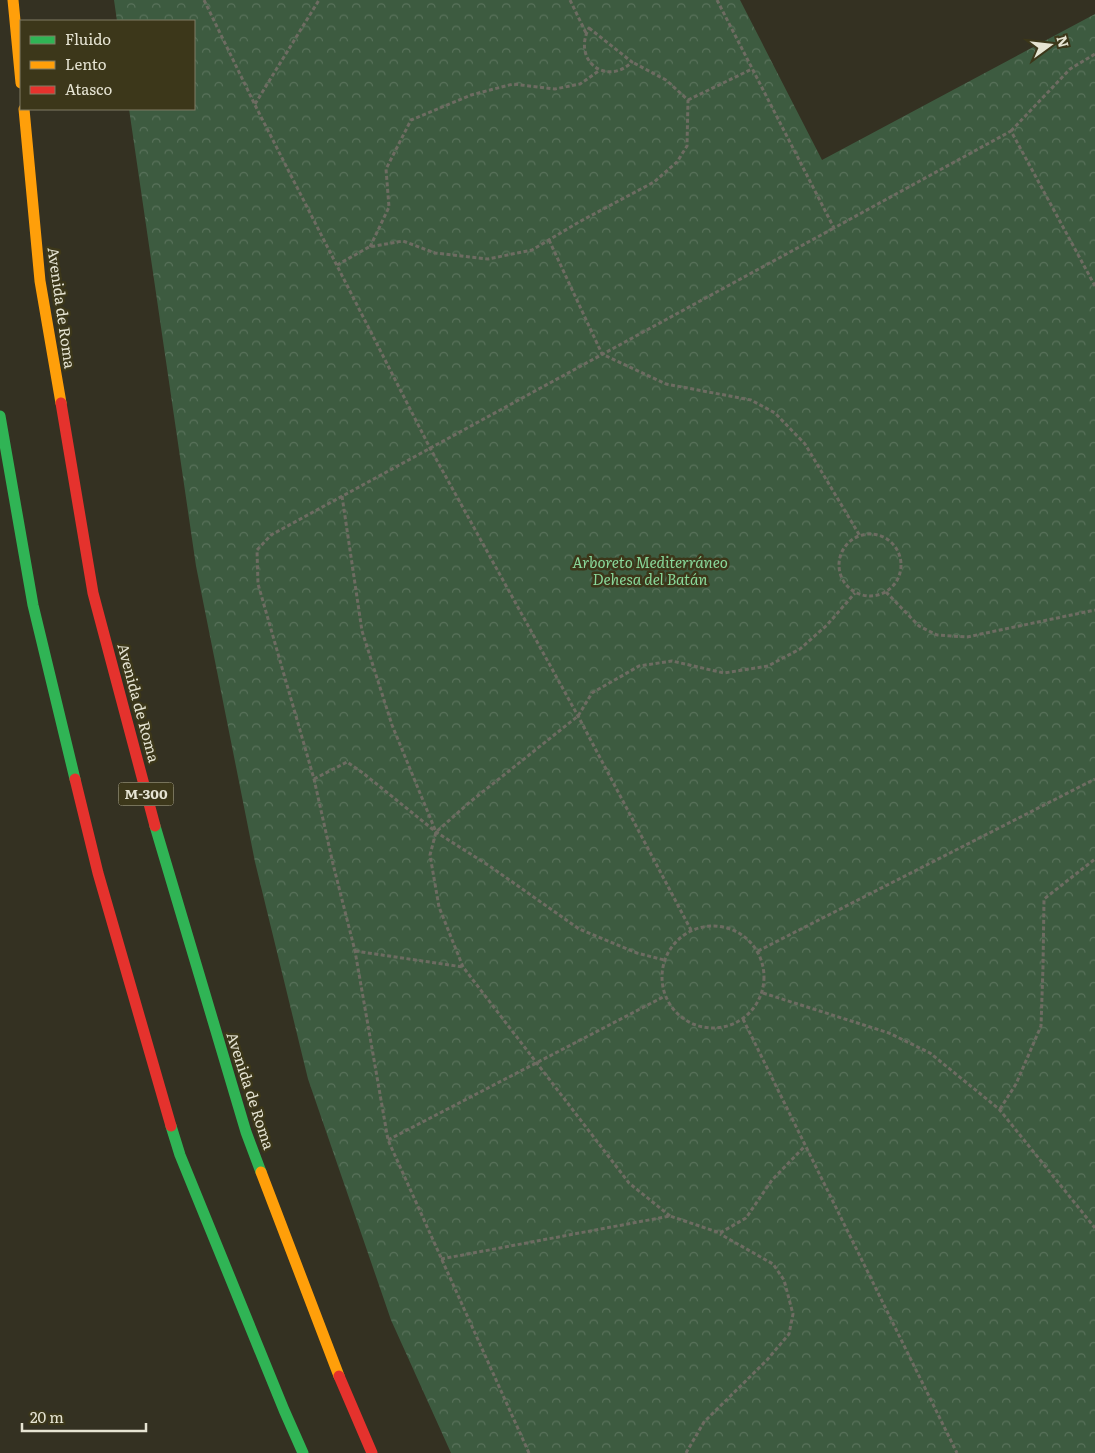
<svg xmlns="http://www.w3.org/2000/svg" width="1095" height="1453" viewBox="0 0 1095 1453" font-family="Literata,serif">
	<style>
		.park { fill: url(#park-crowns) }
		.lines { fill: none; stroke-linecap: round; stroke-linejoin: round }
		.path { stroke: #6e6c62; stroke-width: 3; stroke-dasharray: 4 2.5; stroke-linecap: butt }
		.fast { stroke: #30b455; stroke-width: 11 }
		.slow { stroke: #ff9f0a; stroke-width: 11 }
		.jam { stroke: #e5322d; stroke-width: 11 }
		.labels { text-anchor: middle; stroke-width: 5; stroke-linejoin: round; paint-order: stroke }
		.shield { fill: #3c371a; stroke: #b3b09c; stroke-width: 1 }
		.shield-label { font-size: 14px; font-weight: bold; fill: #e6e4d3 }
		.street-label { font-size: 15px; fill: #e6e4d3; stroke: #3c371a }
		.park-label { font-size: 15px; font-style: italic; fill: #89d89a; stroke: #3c371a }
	</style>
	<defs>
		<pattern id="park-crowns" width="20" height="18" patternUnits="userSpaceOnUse" patternTransform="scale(1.25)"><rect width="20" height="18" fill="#3d5b40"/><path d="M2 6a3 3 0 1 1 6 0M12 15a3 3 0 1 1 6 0" fill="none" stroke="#59725b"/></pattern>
	</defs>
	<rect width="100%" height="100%" fill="#343122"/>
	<path class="park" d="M114,0H740L822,160L1095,14V1453H451L391,1320L308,1079L255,862L196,566L129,109H194V21H117Z"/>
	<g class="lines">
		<g class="path">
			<path d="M204,0L255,105L430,448L578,716L691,930"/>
			<path d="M570,0L586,33"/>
			<path d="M717,0L834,228L1011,131L1095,286"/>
			<path d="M589,28L632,62C606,87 572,60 589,28Z"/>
			<path d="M688,100L752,69"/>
			<path d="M255,104L319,0"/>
			<path d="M1011,131L1070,69L1095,54"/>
			<path d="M549,240L602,354L666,384L751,400L775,413L805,444L860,536"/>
			<path d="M370,247L389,207L386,169L411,120L471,95L513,84L555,89L580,84L600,70"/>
			<path d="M337,265L369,247L403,241L435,253L488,259L532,250L579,222L654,182L677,162L687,146L688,100L666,80L632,62"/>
			<path d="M342,496L362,631L392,725L436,832"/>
			<circle cx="870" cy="565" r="31"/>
			<path d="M886,592L919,626L937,635L967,637L1095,610"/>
			<path d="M314,779L347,762L363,773L436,832L491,867L579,929L637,953L664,960"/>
			<circle cx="713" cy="977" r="51"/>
			<path d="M355,951L463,967"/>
			<path d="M758,951L1095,779"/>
			<path d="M763,993L889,1033L930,1053L999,1109L1095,1228"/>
			<path d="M743,1019L957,1453"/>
			<path d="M1000,1109L1016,1084L1041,1026L1043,967L1044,899L1095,859"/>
			<path d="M388,1140L665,996"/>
			<path d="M670,1216L629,1183L463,967L439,907L430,855L436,832L470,802L578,716L592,693L639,666L672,661L724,673L768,666L800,649L827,625L855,593"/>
			<path d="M441,1259L670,1216L720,1233L746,1218L772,1180L805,1146"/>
			<path d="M529,1453L388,1140L355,951L333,864L314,779L258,584L257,550L271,535L834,228"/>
			<path d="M686,1453L704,1422L767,1360L789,1334L793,1314L784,1280L773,1264L720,1234"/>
		</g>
		<g class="fast">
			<path d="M0,416L33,605L75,779"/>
			<path d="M155,826L246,1132L261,1172"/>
			<path d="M171,1126L180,1155L284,1410L303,1453"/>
		</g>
		<g class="slow">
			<path d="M13,0L21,83"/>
			<path d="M24,109L40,281L61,403"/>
			<path d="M261,1172L339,1376"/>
		</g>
		<g class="jam">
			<path d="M61,403L93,593L155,826"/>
			<path d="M75,779L98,873L171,1126"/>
			<path d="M339,1376L372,1453"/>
		</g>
	</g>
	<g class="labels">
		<rect class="shield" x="118.5" y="782.5" width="55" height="23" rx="4"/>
		<g class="shield-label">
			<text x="146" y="799">M-300</text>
		</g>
		<g class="street-label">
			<text transform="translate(61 308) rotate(82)" y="5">Avenida de Roma</text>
			<text transform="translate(138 703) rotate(75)" y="5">Avenida de Roma</text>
			<text transform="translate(250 1091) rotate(72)" y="5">Avenida de Roma</text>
		</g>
		<g class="park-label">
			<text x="650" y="568">Arboreto Mediterráneo<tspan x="650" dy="17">Dehesa del Batán</tspan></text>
		</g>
	</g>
	<rect x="20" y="20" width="175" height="90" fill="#3c371a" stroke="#807c64"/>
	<rect x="30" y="36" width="25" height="8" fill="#30b455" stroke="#807c64"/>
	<text x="65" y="45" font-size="15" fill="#e6e4d3">Fluido</text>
	<rect x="30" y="61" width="25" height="8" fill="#ff9f0a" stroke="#807c64"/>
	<text x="65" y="70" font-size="15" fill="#e6e4d3">Lento</text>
	<rect x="30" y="86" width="25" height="8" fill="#e5322d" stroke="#807c64"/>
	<text x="65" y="95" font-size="15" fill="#e6e4d3">Atasco</text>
	<g transform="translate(1050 45) rotate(75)" stroke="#3c371a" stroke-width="4" paint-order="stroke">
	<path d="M0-4L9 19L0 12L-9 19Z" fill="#e6e4d3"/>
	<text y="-8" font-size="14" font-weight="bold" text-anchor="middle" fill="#e6e4d3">N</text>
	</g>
	<path d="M22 1423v8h124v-8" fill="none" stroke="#e6e4d3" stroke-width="2.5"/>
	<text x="30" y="1423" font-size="15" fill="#e6e4d3" stroke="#3c371a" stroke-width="4" paint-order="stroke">20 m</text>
</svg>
